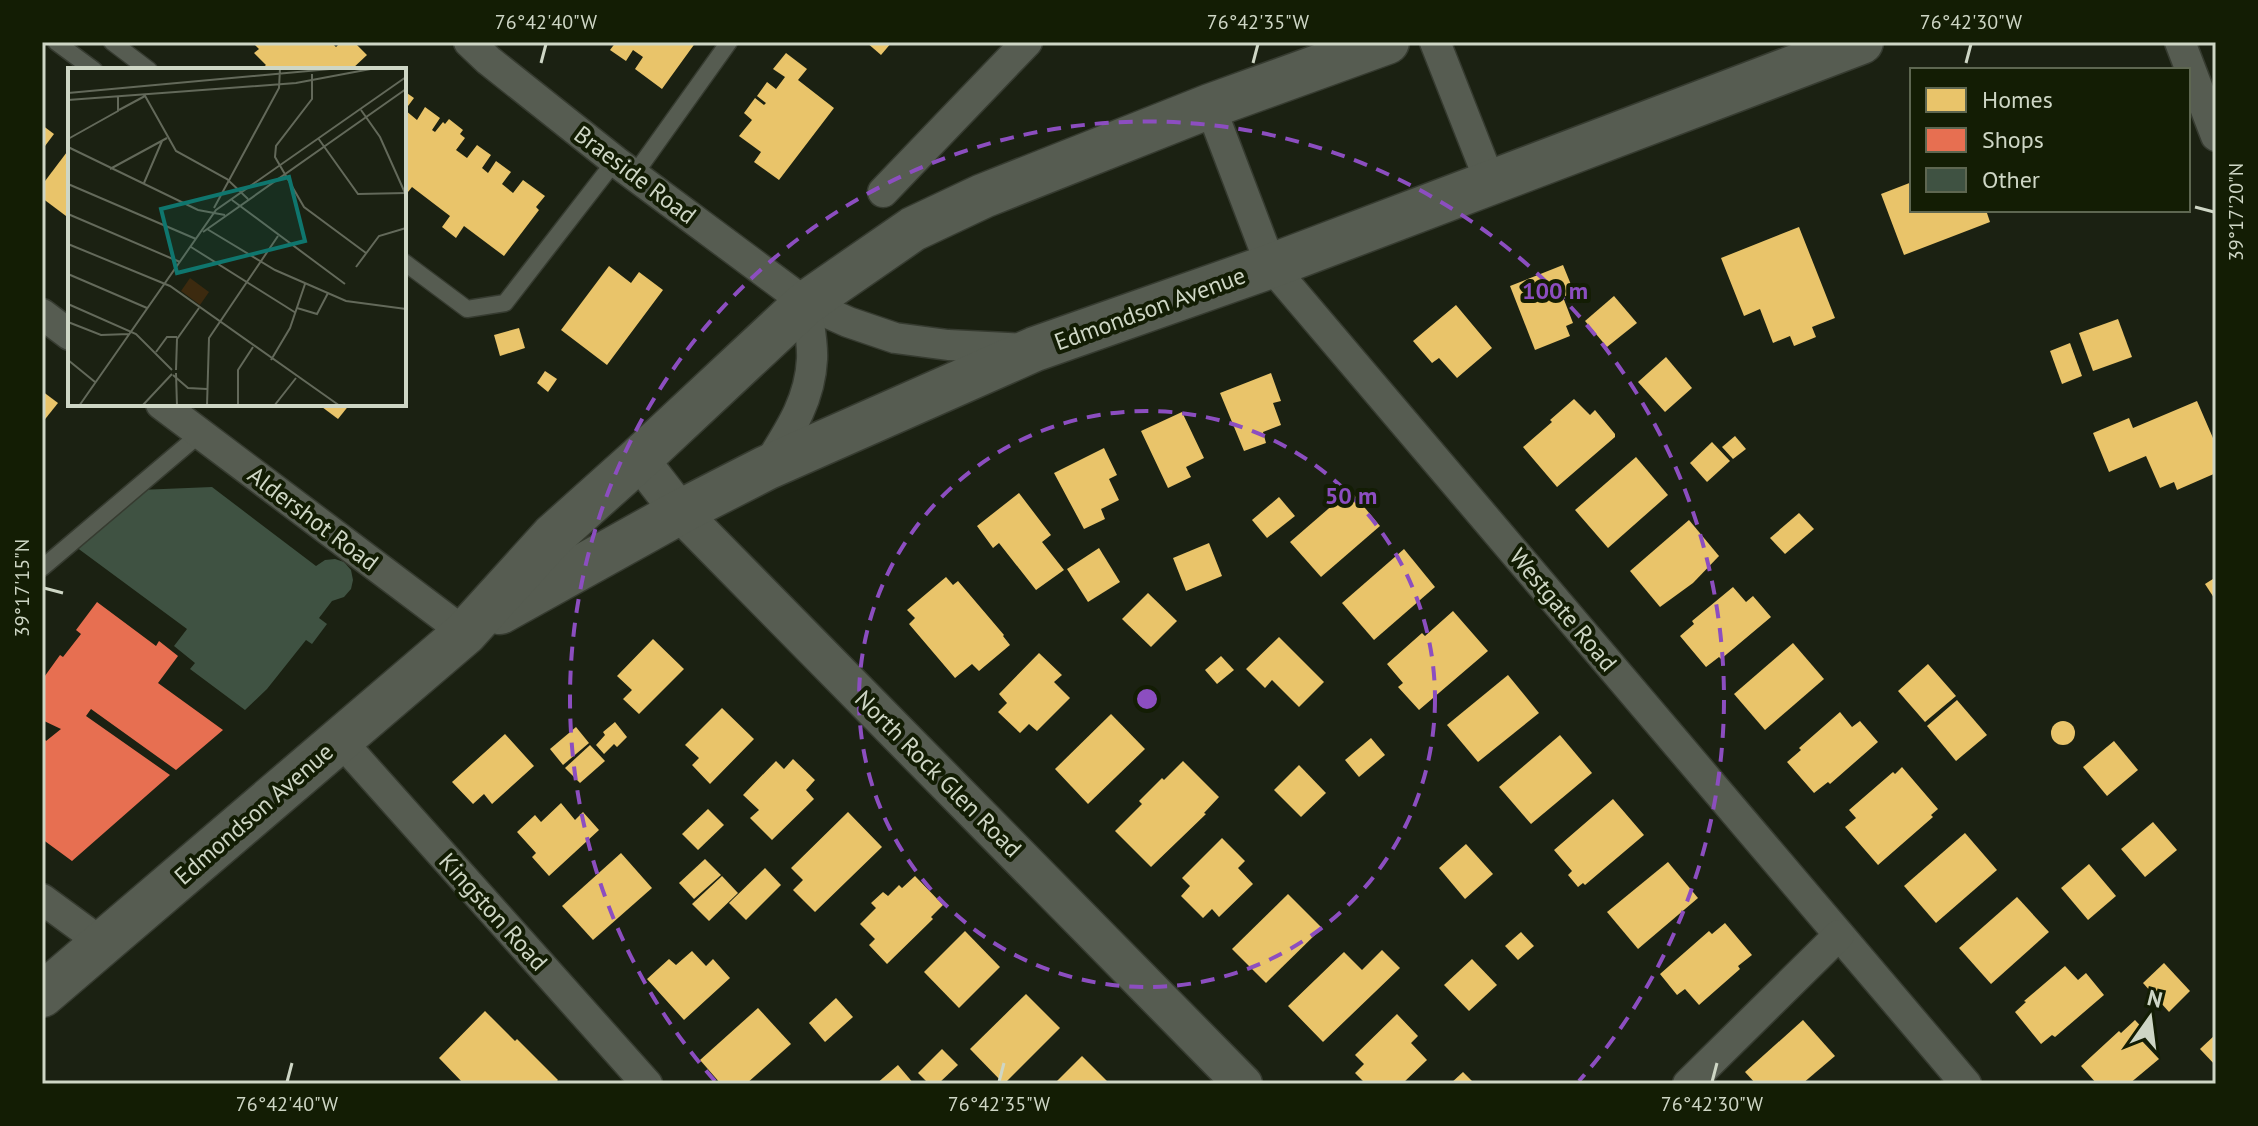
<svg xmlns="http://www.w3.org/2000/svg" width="2258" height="1126" viewBox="0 0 2258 1126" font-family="'PT Sans',sans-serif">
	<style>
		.homes { fill: #e9c46a }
		.shops { fill: #e76f51 }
		.building { fill: #3f5242 }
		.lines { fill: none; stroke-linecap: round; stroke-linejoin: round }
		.service-casing { stroke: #363b30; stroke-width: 19 }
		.minor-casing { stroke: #363b30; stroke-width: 33 }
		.tertiary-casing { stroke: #363b30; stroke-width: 41 }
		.secondary-casing { stroke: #363b30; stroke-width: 47 }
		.service { stroke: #565c51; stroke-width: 16 }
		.minor { stroke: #565c51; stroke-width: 30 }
		.tertiary { stroke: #565c51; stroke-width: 38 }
		.secondary { stroke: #565c51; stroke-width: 44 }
		.ticks { fill: none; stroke: #ced6c5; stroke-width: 3 }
		.ring { fill: none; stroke: #8c4ec0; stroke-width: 4; stroke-dasharray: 14 10 }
		.labels { text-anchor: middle; stroke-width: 8; stroke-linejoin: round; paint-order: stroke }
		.street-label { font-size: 24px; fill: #ced6c5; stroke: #131d04 }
		.inset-road { fill: none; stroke: #63695a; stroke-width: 2 }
		.view { fill: #0f766e; fill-opacity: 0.15; stroke: #0f766e; stroke-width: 4 }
		.inset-edge { fill: none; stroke: #ced6c5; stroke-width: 4 }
		.centre { fill: #8c4ec0; stroke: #131d04; stroke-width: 4 }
		.ring-label { font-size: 24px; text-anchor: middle; font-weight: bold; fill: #8c4ec0; stroke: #131d04; stroke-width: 8; stroke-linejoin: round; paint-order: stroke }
		.neatline { fill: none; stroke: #ced6c5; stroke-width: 3 }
		.ticks-label { font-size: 20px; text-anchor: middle; fill: #ced6c5 }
	</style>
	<rect width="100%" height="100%" fill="#1b2112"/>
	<g class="homes">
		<path d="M252,42H331L336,47L341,42H354L367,55L351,70H260L266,65L254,53L259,49Z"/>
		<path d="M616,42H696L662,89L635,69L643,57L633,50L626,61L610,50Z"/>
		<path d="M866,42H892L881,55Z"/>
		<path d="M786,53L807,69L798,80L834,108L779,180L754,162L761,152L739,136L752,120L744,113L755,98L764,105L766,103L757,96L767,82L776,89L785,77L773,69Z"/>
		<path d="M404,91L414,98L405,110L417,120L425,107L440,118L432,130L435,132L443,122L445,124L449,119L463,130L460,134L465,138L456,150L467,158L477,145L491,155L482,168L488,173L496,161L511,172L502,184L513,193L523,180L545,196L536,207L539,210L504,256L464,226L456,238L442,227L450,216L412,187L404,197Z"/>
		<path d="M42,125L54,134L42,150Z"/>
		<path d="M70,148V219L42,198V185Z"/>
		<path d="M1912,182V210H1986L1990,222L1904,255L1881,194Z"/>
		<path d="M1799,227L1835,318L1812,327L1816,337L1794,346L1790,336L1773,343L1760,309L1744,316L1721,258Z"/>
		<path d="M1563,265L1574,292L1563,297L1573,323L1566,326L1570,336L1535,350L1510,286Z"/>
		<path d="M609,266L631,283L639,272L663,290L607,365L561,330Z"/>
		<path d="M1614,296L1637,323L1607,347L1585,321Z"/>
		<path d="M1456,305L1492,348L1457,378L1439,358L1432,363L1413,341Z"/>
		<path d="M2118,319L2132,357L2093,371L2079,333Z"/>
		<path d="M519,328L525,348L500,356L494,335Z"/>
		<path d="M2070,343L2082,376L2062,384L2050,351Z"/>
		<path d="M1666,357L1692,388L1665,412L1638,382Z"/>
		<path d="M545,371L557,379L548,392L537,383Z"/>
		<path d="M1271,373L1281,401L1273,403L1281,425L1263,432L1266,443L1244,451L1220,393Z"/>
		<path d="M42,391L58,403L42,423Z"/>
		<path d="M1574,399L1590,415L1595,410L1615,434V437L1557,487L1523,447L1552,422L1550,420Z"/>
		<path d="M2197,401L2216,445V473L2177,490L2174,482L2160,488L2146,456L2109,472L2093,433L2129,418L2133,428Z"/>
		<path d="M318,404H350L338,419Z"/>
		<path d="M1182,412L1204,458L1186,467L1191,477L1168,488L1141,431Z"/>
		<path d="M1735,436L1746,449L1733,459L1722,447Z"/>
		<path d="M1712,442L1730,461L1707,482L1690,463Z"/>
		<path d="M1104,448L1117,475L1109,479L1119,500L1101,509L1105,519L1084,529L1054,473Z"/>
		<path d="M1636,457L1668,495L1608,548L1575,510Z"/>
		<path d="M1350,490L1380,526L1321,577L1290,542Z"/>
		<path d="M1019,493L1051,535L1042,542L1064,570L1036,590L999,543L993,548L977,526Z"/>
		<path d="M1279,497L1295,516L1267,538L1252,520Z"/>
		<path d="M1799,513L1814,529L1785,554L1770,538Z"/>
		<path d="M1689,520L1719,556L1693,583L1660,607L1630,571Z"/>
		<path d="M1209,543L1222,576L1186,591L1173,558Z"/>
		<path d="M1099,548L1120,582L1088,602L1067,569Z"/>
		<path d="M1404,549L1435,587L1374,640L1342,603Z"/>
		<path d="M946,577L953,585L958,581L1004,635L1003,636L1010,645L979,671L972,664L955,678L909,624L915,618L907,610Z"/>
		<path d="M2216,577V601L2205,584Z"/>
		<path d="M1733,587L1746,602L1753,596L1771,617L1721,659L1719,657L1706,667L1680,636L1694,624L1692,621Z"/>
		<path d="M1148,593L1177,621L1151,647L1122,619Z"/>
		<path d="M1453,611L1488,651L1419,710L1398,687L1403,683L1387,664L1422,633L1425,636Z"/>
		<path d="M1279,637L1324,682L1299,707L1272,680L1265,688L1246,669Z"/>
		<path d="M653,639L684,669L639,714L623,699L632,690L617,676Z"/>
		<path d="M1793,643L1824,679L1765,730L1734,694Z"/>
		<path d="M1039,653L1062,675L1054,682L1070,698L1037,731L1029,724L1020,733L998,712L1007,703L999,694Z"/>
		<path d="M1221,656L1234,670L1217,684L1205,670Z"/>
		<path d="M1928,664L1956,696L1925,722L1898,691Z"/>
		<path d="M1508,675L1539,713L1478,762L1447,725Z"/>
		<path d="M1957,700L1987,735L1956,761L1927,726Z"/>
		<path d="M722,708L754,739L710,784L692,765L699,758L685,745Z"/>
		<path d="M1840,712L1852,727L1860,721L1878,742L1830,784L1828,782L1814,793L1787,762L1801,750L1799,748Z"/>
		<path d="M1111,714L1145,749L1088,804L1055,769Z"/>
		<circle cx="2063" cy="733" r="12"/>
		<path d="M615,722L627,737L617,747L614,744L604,754L596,745L605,735L603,732Z"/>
		<path d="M576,727L589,743L563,765L550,749Z"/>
		<path d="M505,734L534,766L492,804L484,794L473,804L452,782Z"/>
		<path d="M1560,735L1592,773L1531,824L1499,787Z"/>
		<path d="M1371,738L1385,755L1359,777L1345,760Z"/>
		<path d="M2114,741L2138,770L2107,796L2083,767Z"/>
		<path d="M590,745L605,761L580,783L565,768Z"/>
		<path d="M793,759L815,780L806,790L814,799L772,840L750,818L759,810L743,795L776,761L784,769Z"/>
		<path d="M1183,761L1219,797L1204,813L1206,814L1151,867L1115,831L1142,804L1139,801L1162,778L1164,780Z"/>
		<path d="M1299,765L1326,793L1301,817L1274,790Z"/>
		<path d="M1902,767L1938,809L1931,815L1933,817L1878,865L1845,827L1856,818L1849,810L1893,772L1895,774Z"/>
		<path d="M1613,799L1644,835L1585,885L1583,883L1578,887L1568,875L1572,871L1554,850Z"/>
		<path d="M561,803L575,820L583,812L599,830L549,876L532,857L536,853L517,832L535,815L541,822Z"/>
		<path d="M708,809L724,825L698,850L682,834Z"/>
		<path d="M848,812L882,847L815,912L793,890L803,880L791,868Z"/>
		<path d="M2153,822L2177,850L2145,877L2121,849Z"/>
		<path d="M1965,833L1997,870L1936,923L1904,886Z"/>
		<path d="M1222,838L1245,861L1238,868L1253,884L1219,917L1212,909L1203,918L1181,896L1190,886L1182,878Z"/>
		<path d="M1466,844L1493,874L1465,899L1439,868Z"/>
		<path d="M621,853L652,888L593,940L562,906Z"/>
		<path d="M705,859L721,875L694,899L679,883Z"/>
		<path d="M1668,862L1698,898L1638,949L1607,912Z"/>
		<path d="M2089,864L2116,896L2088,920L2061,888Z"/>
		<path d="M765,868L781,885L746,920L729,903Z"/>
		<path d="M722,876L738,893L709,921L692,904Z"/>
		<path d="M915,876L943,905L931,917L933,919L887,964L869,945L875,939L860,924L876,908L871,903L883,892L888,896L899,885L902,888Z"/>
		<path d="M1288,894L1322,928L1266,983L1232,949Z"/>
		<path d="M2017,897L2049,932L1991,984L1959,948Z"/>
		<path d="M1725,923L1752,955L1738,966L1740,969L1699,1005L1685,989L1677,995L1660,974L1709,931L1712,934Z"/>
		<path d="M965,931L1000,967L959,1008L924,972Z"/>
		<path d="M1521,932L1534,946L1518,960L1505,946Z"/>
		<path d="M1382,950L1400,968L1323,1042L1288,1006L1344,952L1362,970Z"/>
		<path d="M692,951L706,966L713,959L730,978L684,1020L647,979L669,959L676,965Z"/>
		<path d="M1472,959L1497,985L1469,1011L1444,985Z"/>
		<path d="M2164,963L2190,991L2169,1012L2143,983Z"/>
		<path d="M2065,966L2078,980L2086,973L2104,995L2055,1037L2052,1035L2041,1044L2015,1012L2026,1002L2024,1001Z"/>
		<path d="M1026,994L1060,1028L1004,1084L970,1049Z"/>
		<path d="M836,998L853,1017L825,1042L809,1023Z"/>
		<path d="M758,1008L791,1044L746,1084H721L700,1060Z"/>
		<path d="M485,1011L515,1041L517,1039L558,1080L554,1084H464L439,1058Z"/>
		<path d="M1397,1014L1418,1036L1411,1043L1427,1060L1402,1084H1366L1355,1073L1364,1064L1355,1055Z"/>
		<path d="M1803,1020L1835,1056L1802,1084H1756L1745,1072Z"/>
		<path d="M2135,1020L2149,1035L2142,1041L2159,1059L2129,1084H2097L2081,1066L2119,1031L2121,1033Z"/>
		<path d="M2216,1034V1066L2200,1049Z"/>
		<path d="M942,1049L958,1065L938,1084H929L918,1073Z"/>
		<path d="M1082,1056L1108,1082L1054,1084Z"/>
		<path d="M898,1065L914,1084H876Z"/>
		<path d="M1463,1072L1475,1084H1450Z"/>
	</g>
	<path class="shops" d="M97,602L156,646L159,641L178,656L158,683L223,730L176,770L91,709L86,716L170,775L72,861L42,839V736L46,741L61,729L42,720V680L60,655L63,657L81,634L76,630Z"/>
	<path class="building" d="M212,487L316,566L325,560L335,559L344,562L351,570L353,580L351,589L344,597L332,601L319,618L327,624L312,644L306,640L267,689L245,710L190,669L195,663L174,646L187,629L76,547L139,490Z"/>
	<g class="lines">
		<defs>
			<g id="service">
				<path d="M56,42L94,70"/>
				<path d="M112,42L149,70"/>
				<path d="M634,175L729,42"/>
				<path d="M404,262L467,309L505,303L615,161"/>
				<path d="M42,568L200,434"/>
			</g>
			<g id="minor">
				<path d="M469,42L488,60L615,161L806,303L848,322L895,338L948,345L1026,349"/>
				<path d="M1435,42L1491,184"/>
				<path d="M2180,42L2216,136"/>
				<path d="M1210,106L1271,266L1966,1084"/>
				<path d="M883,192L1027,42"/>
				<path d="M42,314L70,335"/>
				<path d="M161,404L465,633"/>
				<path d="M766,468C788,433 810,402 812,359C813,341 808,321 806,303"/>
				<path d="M340,740L647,1084"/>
				<path d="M42,899L102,943"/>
				<path d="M1688,1084L1839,935"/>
			</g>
			<path id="tertiary" d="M639,459L680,512L1243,1084"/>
			<g id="secondary">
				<path d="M500,612L680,512L766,468L1035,349L1271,266L1861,42"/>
				<path d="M42,995L465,633L553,536L639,459L806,303L913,229L983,196L1210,106L1387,42"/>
			</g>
		</defs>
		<use href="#service" class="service-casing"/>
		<use href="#minor" class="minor-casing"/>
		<use href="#tertiary" class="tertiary-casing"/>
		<use href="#secondary" class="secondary-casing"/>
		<use href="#service" class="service"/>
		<use href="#minor" class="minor"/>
		<use href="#tertiary" class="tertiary"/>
		<use href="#secondary" class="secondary"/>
	</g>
	<path class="ticks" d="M541,63L546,44M1253,63L1258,44M1966,63L1971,44M2195,207L2214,212M44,588L63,593M287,1082L292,1063M999,1082L1004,1063M1712,1082L1717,1063"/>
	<g class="ring">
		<circle cx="1147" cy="699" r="288"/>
		<path d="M715 1081A577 577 0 1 1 1579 1081"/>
	</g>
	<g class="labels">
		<g class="street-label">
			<text transform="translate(635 175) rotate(37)" y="8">Braeside Road</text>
			<text transform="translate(1150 309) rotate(-20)" y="8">Edmondson Avenue</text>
			<text transform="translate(313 519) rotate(37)" y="8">Aldershot Road</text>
			<text transform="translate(1563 610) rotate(50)" y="8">Westgate Road</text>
			<text transform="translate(938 774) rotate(45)" y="8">North Rock Glen Road</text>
			<text transform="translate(254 814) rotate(-41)" y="8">Edmondson Avenue</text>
			<text transform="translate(493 912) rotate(48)" y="8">Kingston Road</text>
		</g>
	</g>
	<g transform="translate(68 68)">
		<rect width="338" height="338" fill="#1b2112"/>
		<path d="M122,210L141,224L132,237L113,223Z" fill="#3c2a0f"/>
		<path class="inset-road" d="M244,6V31L208,78L207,89L236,139L298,185M0,25L273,0M76,26L108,83L159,111L180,131M0,32L228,15L308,0M51,42L77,28M293,42L312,69L337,125M250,70L290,126L338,125M0,71L50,43V29M0,79L130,142L157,147M42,101L99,70M76,115L94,73M0,116L128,171M164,132L277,216M146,140L211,20L212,0M0,146L112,194M139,161L207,202L278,233L338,241M135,164L338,21M0,176L102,218L272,338M123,179L228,245M288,199L311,168L338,160M0,206L79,240M0,236L68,266L104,302M229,240L249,246L260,225M0,254L33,267L61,266M88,284L99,269H109M0,292L27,314M203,292L222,260L237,216M108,302L109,271L131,240M108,305L109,338M105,307L120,320L139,321M11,338L148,142L338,9M74,338L104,306M139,338L141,270L210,168M170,338V302L185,279M206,338L228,310"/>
		<path class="view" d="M221,109L237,173L109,205L93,141Z"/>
		<rect width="338" height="338" class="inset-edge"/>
	</g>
	<circle cx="1147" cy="699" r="12" class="centre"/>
	<g class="ring-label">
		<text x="1555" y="299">100 m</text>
		<text x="1351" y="504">50 m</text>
	</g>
	<rect width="2258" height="1126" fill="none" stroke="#131d04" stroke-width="88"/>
	<rect x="1910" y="68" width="280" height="144" fill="#131d04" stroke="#5e6751" stroke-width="2"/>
	<rect x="1926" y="88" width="40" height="24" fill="#e9c46a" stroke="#5e6751" stroke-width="2"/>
	<text x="1982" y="108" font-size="24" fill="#ced6c5">Homes</text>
	<rect x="1926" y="128" width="40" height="24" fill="#e76f51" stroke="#5e6751" stroke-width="2"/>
	<text x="1982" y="148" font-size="24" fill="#ced6c5">Shops</text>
	<rect x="1926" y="168" width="40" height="24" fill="#3f5242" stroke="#5e6751" stroke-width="2"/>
	<text x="1982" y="188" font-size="24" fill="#ced6c5">Other</text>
	<g transform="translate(2150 1018) rotate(14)" stroke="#131d04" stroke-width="6" paint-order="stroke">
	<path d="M0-6L14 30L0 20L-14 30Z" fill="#ced6c5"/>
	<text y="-12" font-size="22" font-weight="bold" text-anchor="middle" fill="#ced6c5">N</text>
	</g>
	<rect x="44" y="44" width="2170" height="1038" class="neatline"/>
	<g class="ticks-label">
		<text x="546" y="29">76°42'40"W</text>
		<text x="1258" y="29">76°42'35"W</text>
		<text x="1971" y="29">76°42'30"W</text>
		<text transform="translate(2236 212) rotate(-90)" y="7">39°17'20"N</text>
		<text transform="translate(22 588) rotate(-90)" y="7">39°17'15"N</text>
		<text x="287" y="1111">76°42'40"W</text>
		<text x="999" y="1111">76°42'35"W</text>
		<text x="1712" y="1111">76°42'30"W</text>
	</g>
</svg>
